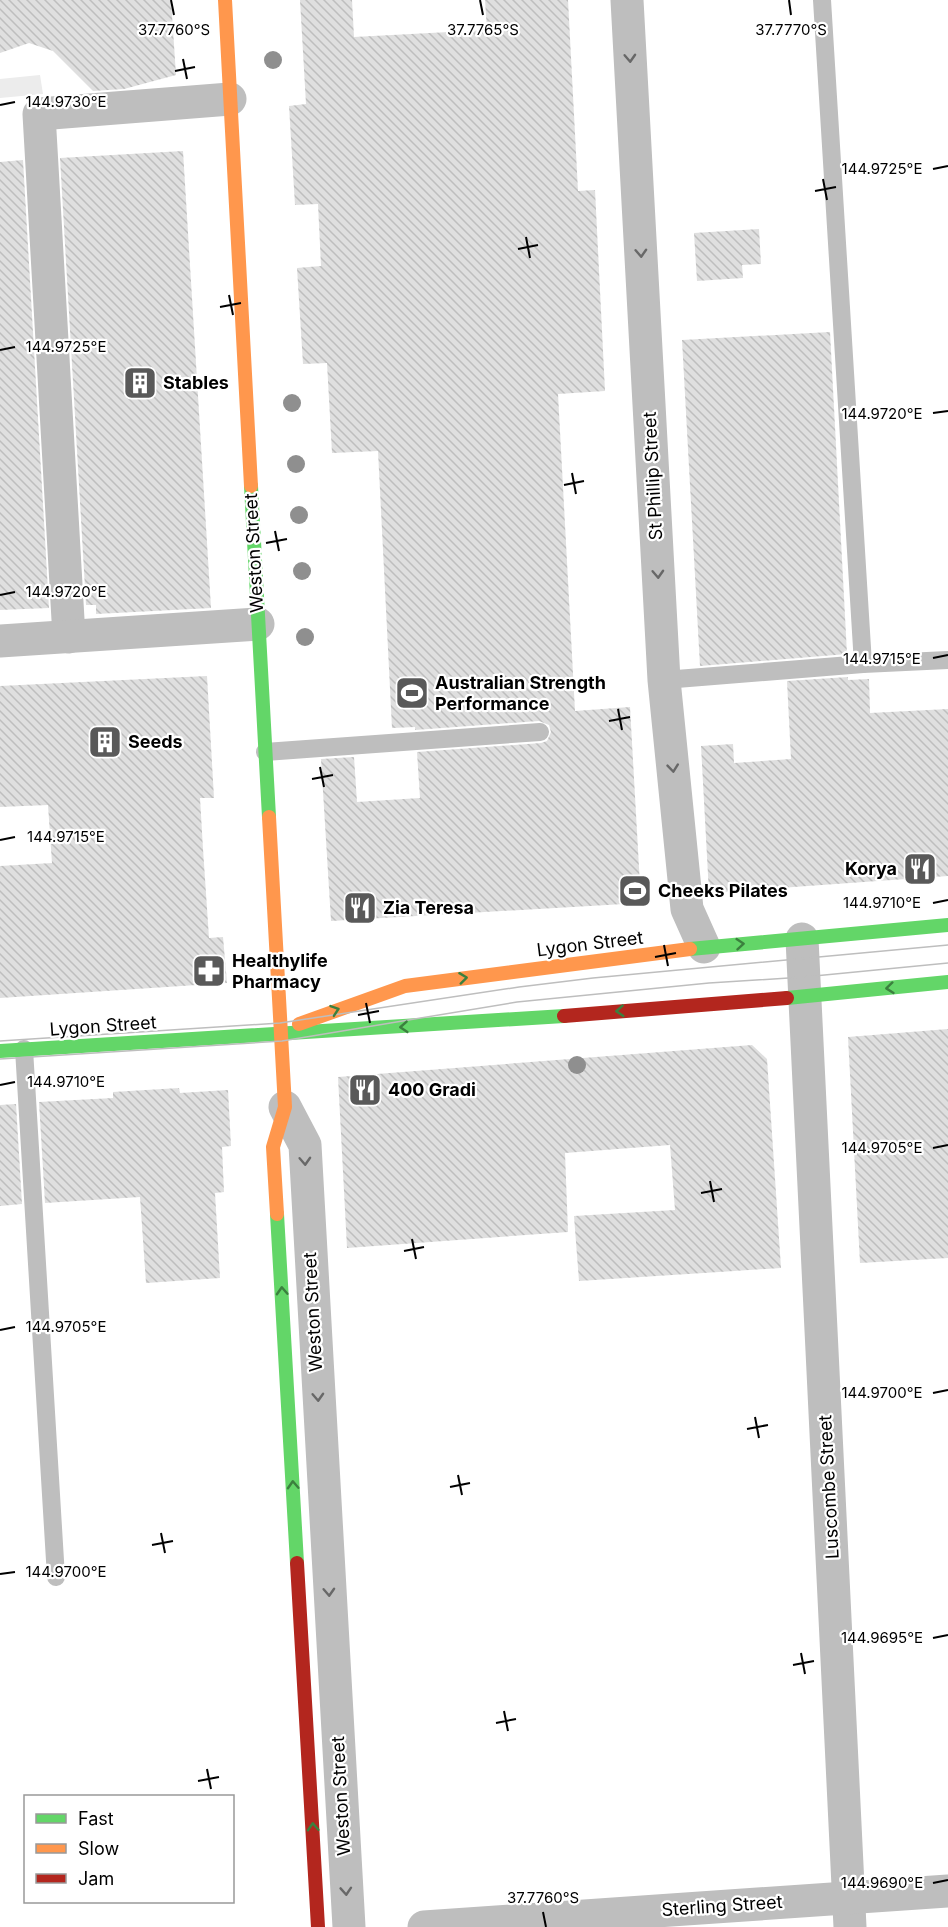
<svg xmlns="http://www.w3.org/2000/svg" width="948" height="1927" viewBox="0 0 948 1927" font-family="Inter,sans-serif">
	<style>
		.garden { fill: #ececec }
		.building { fill: url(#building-back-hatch) }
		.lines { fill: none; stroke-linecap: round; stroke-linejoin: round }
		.lane { stroke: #bebebe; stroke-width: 18 }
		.street { stroke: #bebebe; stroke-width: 33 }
		.fast { stroke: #63d668; stroke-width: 14 }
		.slow { stroke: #ff974d; stroke-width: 14 }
		.jam { stroke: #b3261e; stroke-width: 14 }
		.tram { stroke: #bebebe; stroke-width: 1.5 }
		.tree { fill: #8f8f8f }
		.oneway { stroke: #686868 }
		.oneway2 { stroke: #3b803e }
		.ticks { fill: none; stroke: #000; stroke-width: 2 }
		.labels { text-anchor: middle; stroke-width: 4.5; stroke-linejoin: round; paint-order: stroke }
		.poi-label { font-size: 18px; font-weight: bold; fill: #000; stroke: #fff; text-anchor: start }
		.street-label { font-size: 18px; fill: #000; stroke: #fff }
		.ticks-label { font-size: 15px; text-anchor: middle; fill: #000; stroke: #fff; stroke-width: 4.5; stroke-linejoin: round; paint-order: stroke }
	</style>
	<defs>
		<pattern id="building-back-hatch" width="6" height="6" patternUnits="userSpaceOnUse" patternTransform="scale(1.5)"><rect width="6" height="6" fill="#dfdfdf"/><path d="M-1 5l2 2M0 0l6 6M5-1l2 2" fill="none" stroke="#bebebe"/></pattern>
	</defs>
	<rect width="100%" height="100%" fill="#fff"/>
	<path class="garden" d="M40,75L43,94L0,98V79Z"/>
	<g class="building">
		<path d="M0,0H171L176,75L124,89L93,91L53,51L29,43L0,53Z"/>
		<path d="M300,0H352L354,37L487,30L485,0H568L578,191L595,190L605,391L558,394L575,711L630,707L641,903L331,921L321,759L354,757L357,802L420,798L417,752L541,743L547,741L551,732L549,725L539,721L415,730V727L392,728L378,451L332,453L327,363L303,364L297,268L321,266L318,204L295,205L289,106L306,104Z"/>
		<path d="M183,151L211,608L96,614V605H86L60,158Z"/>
		<path d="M23,160L49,608L0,610V162Z"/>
		<path d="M759,229L761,264L742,265L743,278L697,281L694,233Z"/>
		<path d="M830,332L847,654L700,666L682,340Z"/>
		<path d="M207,676L214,798H200L203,849L209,938L223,937L227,983L0,998V866L52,863L48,805L0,807V686Z"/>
		<path d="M848,677V680L869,679L870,713L948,709V876L709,893L701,746L733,744L734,763L791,759L787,681Z"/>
		<path d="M948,1029V1258L860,1263L848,1037Z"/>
		<path d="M752,1045L767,1059L781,1268L579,1281L574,1216L675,1210L670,1145L565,1153L568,1232L347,1248L338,1077Z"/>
		<path d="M179,1088L180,1093L228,1090L231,1146L222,1147L224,1192L215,1193L220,1278L146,1283L140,1197L45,1203L39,1102L113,1098V1092Z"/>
		<path d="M16,1104L22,1204L0,1206V1105Z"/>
	</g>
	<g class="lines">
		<g class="lane">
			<path d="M822,0L863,664"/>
			<path d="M664,680L863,664L948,660"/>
			<path d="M265,752L540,732"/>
			<path d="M24,1049L56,1577"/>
		</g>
		<g class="street">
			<path d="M627,0L664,680L687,909L704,947"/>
			<path d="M69,637L39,114L230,99"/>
			<path d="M0,641L258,624"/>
			<path d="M802,939L850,1927"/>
			<path d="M285,1107L305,1145L349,1927"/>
			<path d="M424,1927L948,1891"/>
		</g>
		<g class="fast">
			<path d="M251,486L269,817"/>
			<path d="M690,949L948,925"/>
			<path d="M787,998L948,982"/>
			<path d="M0,1051L564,1016"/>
			<path d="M277,1214L297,1563"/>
		</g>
		<g class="slow">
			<path d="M225,0L251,486"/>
			<path d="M269,817L285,1107L273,1147L277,1214"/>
			<path d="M299,1024L405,986L690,949"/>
		</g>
		<g class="jam">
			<path d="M564,1016L787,998"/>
			<path d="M297,1563L318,1927"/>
		</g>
		<g class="tram">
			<path d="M0,1041L280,1023L519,987L593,978L948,945"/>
			<path d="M0,1059L282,1041L517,1002L709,983L804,977L948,963"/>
		</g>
	</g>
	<g class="tree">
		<circle cx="273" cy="60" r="9"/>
		<circle cx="292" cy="403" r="9"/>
		<circle cx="296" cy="464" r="9"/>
		<circle cx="299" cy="515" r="9"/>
		<circle cx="302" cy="571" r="9"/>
		<circle cx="305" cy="637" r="9"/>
		<circle cx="577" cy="1065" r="9"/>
	</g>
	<defs><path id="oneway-chevron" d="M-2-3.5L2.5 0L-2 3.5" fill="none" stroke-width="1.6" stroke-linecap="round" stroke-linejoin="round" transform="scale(1.5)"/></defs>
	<g class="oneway">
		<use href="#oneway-chevron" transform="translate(630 58) rotate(87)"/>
		<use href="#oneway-chevron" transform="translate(641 253) rotate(87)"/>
		<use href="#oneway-chevron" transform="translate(658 574) rotate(87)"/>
		<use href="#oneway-chevron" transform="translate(673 768) rotate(84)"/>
		<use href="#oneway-chevron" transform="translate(305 1161) rotate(87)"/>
		<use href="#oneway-chevron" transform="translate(318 1397) rotate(87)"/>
		<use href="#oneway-chevron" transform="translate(329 1592) rotate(87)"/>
		<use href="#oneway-chevron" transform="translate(346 1891) rotate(86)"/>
	</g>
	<g class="oneway2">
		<use href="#oneway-chevron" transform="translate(740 944) rotate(-5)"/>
		<use href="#oneway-chevron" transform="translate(463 978) rotate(-7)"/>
		<use href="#oneway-chevron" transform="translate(890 988) rotate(174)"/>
		<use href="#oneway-chevron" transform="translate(335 1010) rotate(-19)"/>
		<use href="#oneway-chevron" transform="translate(620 1011) rotate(176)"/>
		<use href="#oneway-chevron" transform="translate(404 1027) rotate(176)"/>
		<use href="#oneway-chevron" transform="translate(282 1291) rotate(-93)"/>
		<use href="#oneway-chevron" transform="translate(293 1485) rotate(-93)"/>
		<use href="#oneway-chevron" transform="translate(313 1827) rotate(-93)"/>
	</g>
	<path class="ticks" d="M171,0L174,15M480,0L483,15M789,0L791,15M183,59L187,79M175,71L195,67M0,105L15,102M933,169L948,166M823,179L827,200M815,191L836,187M526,237L530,258M518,249L538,245M229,295L233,315M220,307L241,303M0,350L15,347M933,413L948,411M572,473L576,494M564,485L584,481M275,531L279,551M266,543L287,539M0,595L15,592M933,658L948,655M618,709L622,730M609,721L630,717M320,767L324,787M312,779L333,775M0,840L15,837M933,903L948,900M664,945L668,966M655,957L676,953M366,1003L370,1023M358,1015L379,1011M0,1085L15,1082M933,1148L948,1145M710,1181L714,1202M701,1193L722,1189M412,1239L416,1259M404,1251L424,1247M0,1330L15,1327M933,1393L948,1390M755,1417L759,1438M747,1429L768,1425M458,1475L462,1495M450,1487L470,1483M161,1533L165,1553M152,1545L173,1541M0,1574L15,1572M933,1638L948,1635M801,1653L805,1674M793,1665L814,1661M504,1711L508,1731M496,1723L516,1719M207,1769L211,1789M198,1781L219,1777M933,1883L948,1880M543,1912L546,1927"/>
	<defs>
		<symbol id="building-square" viewBox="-11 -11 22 22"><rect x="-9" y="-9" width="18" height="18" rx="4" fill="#595959" stroke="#fff"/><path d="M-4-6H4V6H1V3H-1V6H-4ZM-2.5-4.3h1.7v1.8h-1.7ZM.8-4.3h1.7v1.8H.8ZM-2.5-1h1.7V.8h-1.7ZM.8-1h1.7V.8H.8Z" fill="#fff"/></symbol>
		<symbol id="stadium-square" viewBox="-11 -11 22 22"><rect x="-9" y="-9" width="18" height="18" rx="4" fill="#595959" stroke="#fff"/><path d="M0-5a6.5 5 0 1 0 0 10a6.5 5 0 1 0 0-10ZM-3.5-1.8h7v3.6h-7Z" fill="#fff"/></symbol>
		<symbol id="restaurant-square" viewBox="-11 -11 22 22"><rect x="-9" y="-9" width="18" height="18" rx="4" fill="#595959" stroke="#fff"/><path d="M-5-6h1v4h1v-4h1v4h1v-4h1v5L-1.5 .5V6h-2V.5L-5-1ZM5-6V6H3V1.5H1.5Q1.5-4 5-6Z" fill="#fff"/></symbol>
		<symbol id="pharmacy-square" viewBox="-11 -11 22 22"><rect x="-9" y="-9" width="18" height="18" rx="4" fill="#595959" stroke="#fff"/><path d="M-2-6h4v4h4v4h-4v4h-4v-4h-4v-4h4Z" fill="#fff"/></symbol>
	</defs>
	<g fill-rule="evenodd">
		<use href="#building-square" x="121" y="364" width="38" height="38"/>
		<use href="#stadium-square" x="393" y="674" width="38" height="38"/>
		<use href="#building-square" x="86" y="723" width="38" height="38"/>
		<use href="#restaurant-square" x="901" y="850" width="38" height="38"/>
		<use href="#stadium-square" x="616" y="872" width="38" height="38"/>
		<use href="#restaurant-square" x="341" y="889" width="38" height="38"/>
		<use href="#pharmacy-square" x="190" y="952" width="38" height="38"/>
		<use href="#restaurant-square" x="346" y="1071" width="38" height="38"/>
	</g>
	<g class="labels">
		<g class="poi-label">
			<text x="163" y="389">Stables</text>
			<text x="435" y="689">Australian Strength<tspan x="435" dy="21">Performance</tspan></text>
			<text x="128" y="748">Seeds</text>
			<text x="897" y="875" text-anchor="end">Korya</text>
			<text x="658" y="897">Cheeks Pilates</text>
			<text x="383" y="914">Zia Teresa</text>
			<text x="232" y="967">Healthylife<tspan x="232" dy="21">Pharmacy</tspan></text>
			<text x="388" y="1096">400 Gradi</text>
		</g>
		<g class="street-label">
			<text transform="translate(653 476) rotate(-93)" y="6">St Phillip Street</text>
			<text transform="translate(254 553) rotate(-93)" y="6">Weston Street</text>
			<text transform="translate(590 944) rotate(-7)" y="6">Lygon Street</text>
			<text transform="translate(103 1026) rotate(-4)" y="6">Lygon Street</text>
			<text transform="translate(313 1312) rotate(-93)" y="6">Weston Street</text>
			<text transform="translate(829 1487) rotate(-93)" y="6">Luscombe Street</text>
			<text transform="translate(341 1796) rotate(-93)" y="6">Weston Street</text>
			<text transform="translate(722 1906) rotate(-4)" y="6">Sterling Street</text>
		</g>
	</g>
	<g class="ticks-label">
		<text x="174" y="35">37.7760°S</text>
		<text x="483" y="35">37.7765°S</text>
		<text x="791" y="35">37.7770°S</text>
		<text x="66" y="107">144.9730°E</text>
		<text x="882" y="174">144.9725°E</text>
		<text x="66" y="352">144.9725°E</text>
		<text x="882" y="419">144.9720°E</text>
		<text x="66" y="597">144.9720°E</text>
		<text x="882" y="664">144.9715°E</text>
		<text x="66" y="842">144.9715°E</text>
		<text x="882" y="908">144.9710°E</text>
		<text x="66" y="1087">144.9710°E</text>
		<text x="882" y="1153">144.9705°E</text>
		<text x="66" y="1332">144.9705°E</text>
		<text x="882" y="1398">144.9700°E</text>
		<text x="66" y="1577">144.9700°E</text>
		<text x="882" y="1643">144.9695°E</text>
		<text x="882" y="1888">144.9690°E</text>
		<text x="543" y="1903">37.7760°S</text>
	</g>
	<rect x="24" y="1795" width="210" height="108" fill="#ffffff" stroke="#999999" stroke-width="1.5"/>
	<rect x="36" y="1814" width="30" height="9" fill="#63d668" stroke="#999999" stroke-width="1.5"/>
	<text x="78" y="1825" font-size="18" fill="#000000">Fast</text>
	<rect x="36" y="1844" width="30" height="9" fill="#ff974d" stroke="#999999" stroke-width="1.5"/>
	<text x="78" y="1855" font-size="18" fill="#000000">Slow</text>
	<rect x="36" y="1874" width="30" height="9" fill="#b3261e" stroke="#999999" stroke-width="1.5"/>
	<text x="78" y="1885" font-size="18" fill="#000000">Jam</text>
</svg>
